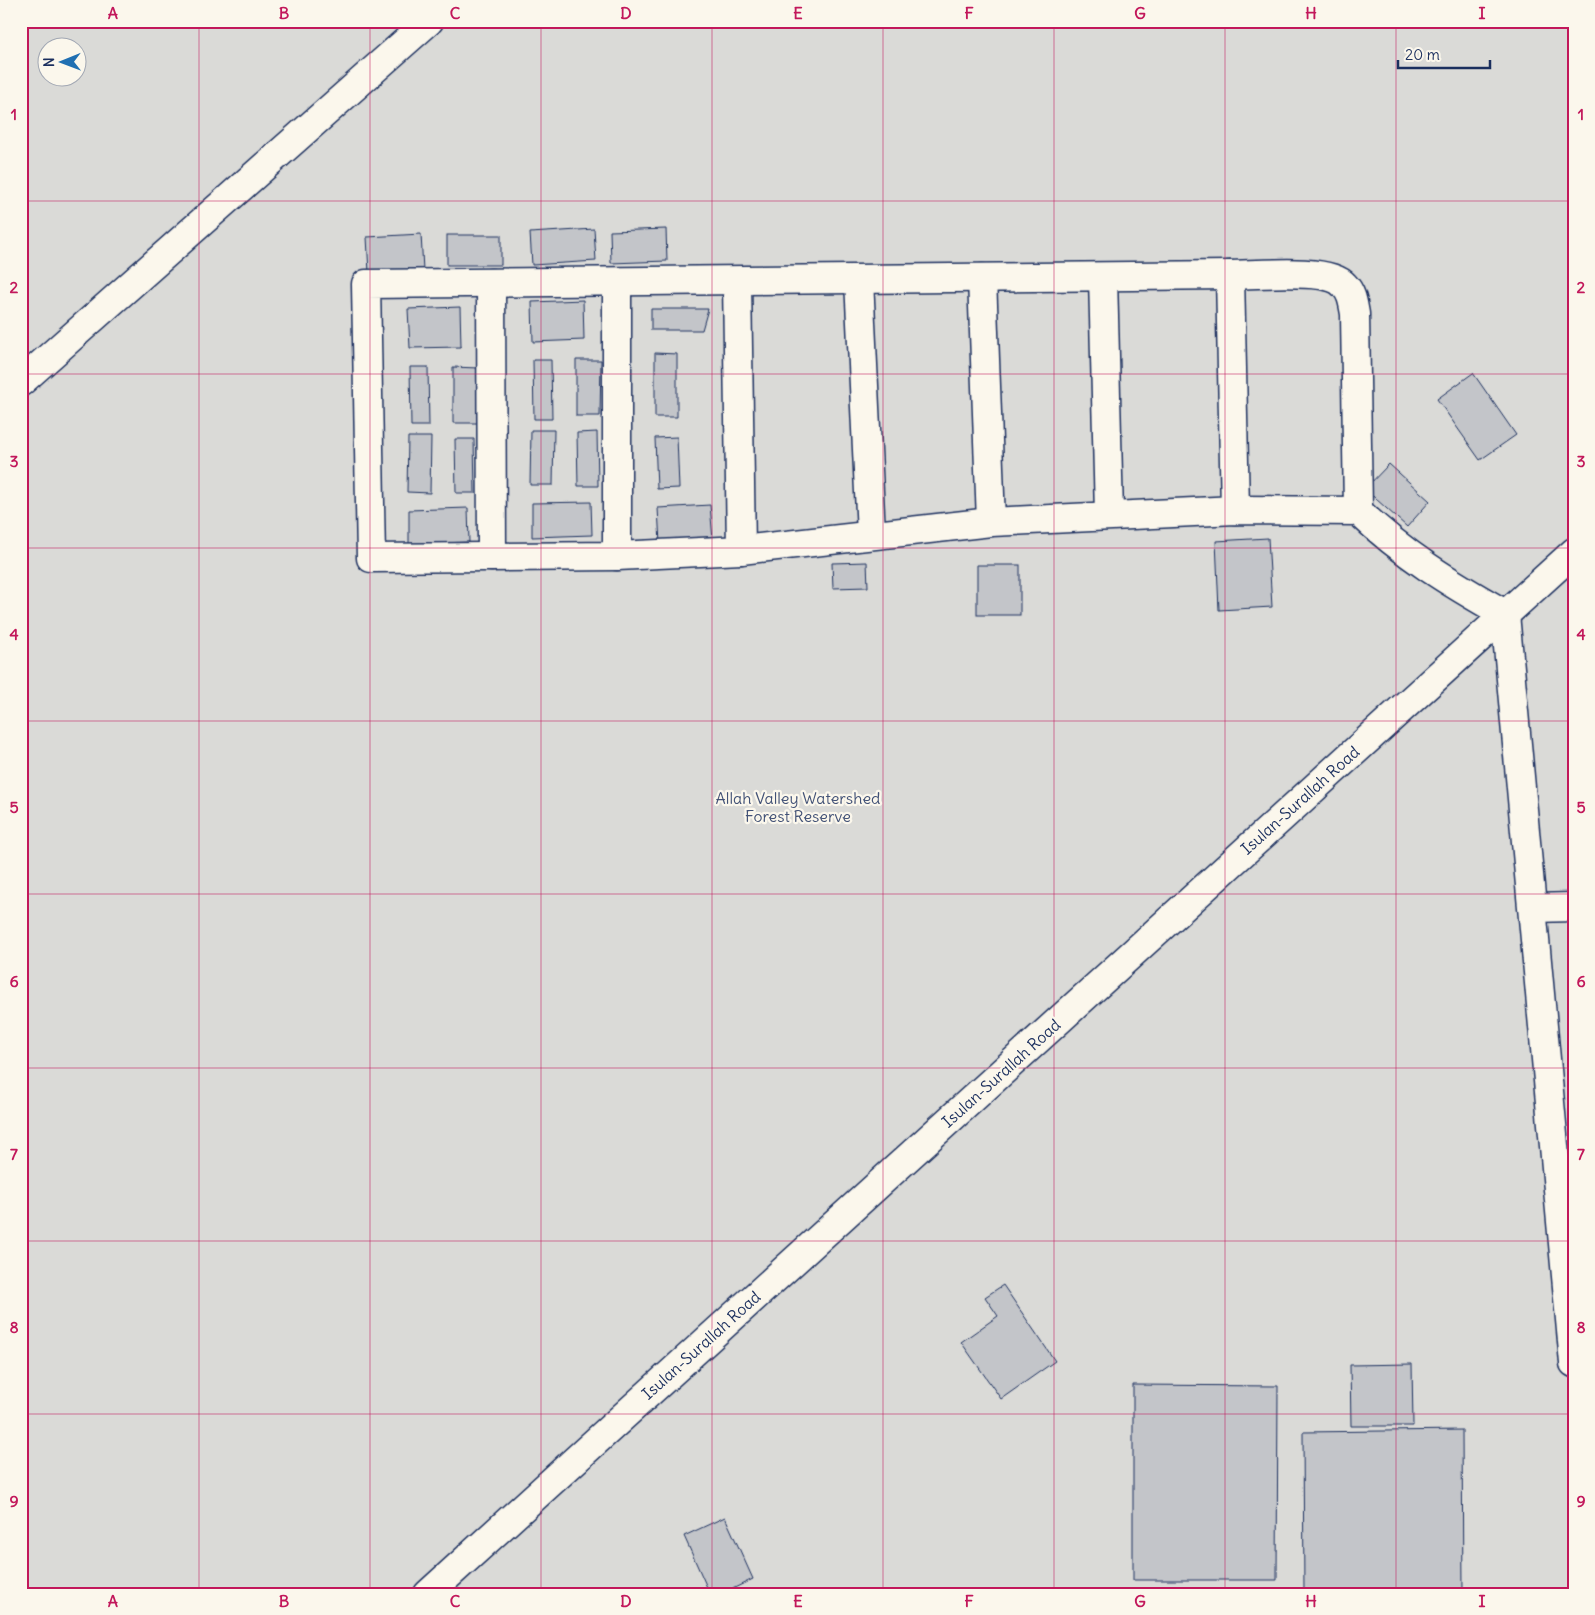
<svg xmlns="http://www.w3.org/2000/svg" width="1595" height="1615" viewBox="0 0 1595 1615" font-family="Delius,sans-serif">
	<style>
		.green { fill: #dadad7; stroke: #7a849a; fill-rule: evenodd }
		.building { fill: #c3c5c9; stroke: #1b2f5e }
		.lines { fill: none; stroke-linecap: round; stroke-linejoin: round }
		.minor-casing { stroke: #1b2f5e; stroke-width: 31 }
		.highway-casing { stroke: #1b2f5e; stroke-width: 31 }
		.minor { stroke: #fbf7ec; stroke-width: 28 }
		.highway { stroke: #fbf7ec; stroke-width: 28 }
		.grid { fill: none; stroke: #c2185b; stroke-width: 1; stroke-opacity: 0.55 }
		.labels { text-anchor: middle; stroke-width: 4.5; stroke-linejoin: round; paint-order: stroke }
		.park-label { font-size: 16px; fill: #415176; stroke: #fbf7ec }
		.street-label { font-size: 16px; fill: #1b2f5e; stroke: #fbf7ec }
		.neatline { fill: none; stroke: #c2185b; stroke-width: 2 }
		.grid-label { font-size: 16px; text-anchor: middle; font-weight: bold; fill: #c2185b }
	</style>
	<rect width="100%" height="100%" fill="#fbf7ec"/>
	<filter id="ink" filterUnits="userSpaceOnUse"><feTurbulence type="fractalNoise" baseFrequency=".02" numOctaves="2"/><feDisplacementMap in="SourceGraphic" scale="10" xChannelSelector="R" yChannelSelector="G"/><feConvolveMatrix kernelMatrix="1 2 1 2 8 2 1 2 1" color-interpolation-filters="sRGB"/></filter>
	<g filter="url(#ink)">
		<path class="green" d="M21,21H1574V1594H21ZM48,48H78V78H48Z"/>
		<g class="building">
			<path d="M594,229L596,261L532,265L530,233Z"/>
			<path d="M666,229L667,261L611,263L610,231Z"/>
			<path d="M421,234L423,270L369,273L367,237Z"/>
			<rect x="447" y="235" width="54" height="30"/>
			<path d="M1574,272V285L1568,278Z"/>
			<path d="M583,300L584,340L533,342L532,302Z"/>
			<path d="M460,307L461,347L410,348L408,309Z"/>
			<path d="M651,309H708L702,330H651Z"/>
			<path d="M655,353L677,354V417H655Z"/>
			<path d="M533,360H551L552,419H534Z"/>
			<path d="M576,360H601L600,416H576Z"/>
			<path d="M410,367H428L429,426H411Z"/>
			<path d="M453,367L478,368L477,423H453Z"/>
			<path d="M1473,373L1516,435L1480,460L1437,399Z"/>
			<path d="M531,430H554L553,485H530Z"/>
			<path d="M597,432L598,486H578L577,433Z"/>
			<path d="M408,437H431L430,493L407,492Z"/>
			<path d="M677,437L679,488L657,489L655,438Z"/>
			<path d="M455,439H474L475,493H456Z"/>
			<path d="M1389,464L1430,501L1407,527L1365,489Z"/>
			<path d="M591,502L592,535L532,537V503Z"/>
			<path d="M710,505L713,540L660,544L658,508Z"/>
			<path d="M468,508L469,542L409,544V510Z"/>
			<path d="M1268,538L1272,607L1219,610L1216,541Z"/>
			<path d="M867,562L868,587L833,588L832,563Z"/>
			<rect x="977" y="565" width="43" height="50"/>
			<path d="M1003,1285L1055,1361L1001,1399L961,1342L998,1316L985,1297Z"/>
			<path d="M1412,1364L1413,1426H1351L1350,1365Z"/>
			<path d="M1133,1385L1278,1386L1277,1580H1133Z"/>
			<path d="M1462,1430L1463,1594H1304L1303,1432Z"/>
			<path d="M725,1517L753,1579L722,1594H710L684,1536Z"/>
		</g>
		<g class="lines">
			<defs>
				<g id="minor">
					<path d="M1230,275L1235,510"/>
					<path d="M1103,277L1109,515"/>
					<path d="M982,278L991,522"/>
					<path d="M859,280L871,534"/>
					<path d="M737,281L741,550"/>
					<path d="M617,282V556"/>
					<path d="M491,283L492,557"/>
					<path d="M21,382L429,21"/>
					<path d="M1358,511L1355,314C1353,303 1352,293 1344,285C1329,267 1255,275 1230,275L366,284L371,558L617,556L741,550L991,522L1235,510L1358,511C1404,555 1450,583 1505,614L1574,1363"/>
					<path d="M1533,908L1574,907"/>
				</g>
				<path id="highway" d="M428,1594L1574,552"/>
			</defs>
			<use href="#minor" class="minor-casing"/>
			<use href="#highway" class="highway-casing"/>
			<use href="#minor" class="minor"/>
			<use href="#highway" class="highway"/>
		</g>
	</g>
	<path class="grid" d="M199,21V1594M370,21V1594M541,21V1594M712,21V1594M883,21V1594M1054,21V1594M1225,21V1594M1396,21V1594M21,201H1574M21,374H1574M21,548H1574M21,721H1574M21,894H1574M21,1068H1574M21,1241H1574M21,1414H1574"/>
	<g class="labels">
		<g class="park-label">
			<text x="798" y="804">Allah Valley Watershed<tspan x="798" dy="18">Forest Reserve</tspan></text>
		</g>
		<g class="street-label">
			<text transform="translate(1300 800) rotate(-42)" y="6">Isulan-Surallah Road</text>
			<text transform="translate(1001 1073) rotate(-42)" y="6">Isulan-Surallah Road</text>
			<text transform="translate(701 1345) rotate(-42)" y="6">Isulan-Surallah Road</text>
		</g>
	</g>
	<rect width="1595" height="1615" fill="none" stroke="#fbf7ec" stroke-width="55"/>
	<g transform="translate(62 62) rotate(269)"><circle r="24" fill="#fbf7ec" stroke="#a1a7b3"/>
	<path d="M0-4L9 19L0 12L-9 19Z" fill="#1f6fb2"/>
	<text y="-8" font-size="14" font-weight="bold" text-anchor="middle" fill="#1b2f5e">N</text>
	</g>
	<path d="M1398 60v8h92v-8" fill="none" stroke="#1b2f5e" stroke-width="2.5"/>
	<text x="1405" y="60" font-size="15" fill="#1b2f5e" stroke="#fbf7ec" stroke-width="4" paint-order="stroke">20 m</text>
	<rect x="28" y="28" width="1540" height="1560" class="neatline"/>
	<g class="grid-label">
		<text x="113" y="19">A</text>
		<text x="284" y="19">B</text>
		<text x="455" y="19">C</text>
		<text x="626" y="19">D</text>
		<text x="798" y="19">E</text>
		<text x="969" y="19">F</text>
		<text x="1140" y="19">G</text>
		<text x="1311" y="19">H</text>
		<text x="1482" y="19">I</text>
		<text x="14" y="120">1</text>
		<text x="1581" y="120">1</text>
		<text x="14" y="293">2</text>
		<text x="1581" y="293">2</text>
		<text x="14" y="467">3</text>
		<text x="1581" y="467">3</text>
		<text x="14" y="640">4</text>
		<text x="1581" y="640">4</text>
		<text x="14" y="813">5</text>
		<text x="1581" y="813">5</text>
		<text x="14" y="987">6</text>
		<text x="1581" y="987">6</text>
		<text x="14" y="1160">7</text>
		<text x="1581" y="1160">7</text>
		<text x="14" y="1333">8</text>
		<text x="1581" y="1333">8</text>
		<text x="14" y="1507">9</text>
		<text x="1581" y="1507">9</text>
		<text x="113" y="1607">A</text>
		<text x="284" y="1607">B</text>
		<text x="455" y="1607">C</text>
		<text x="626" y="1607">D</text>
		<text x="798" y="1607">E</text>
		<text x="969" y="1607">F</text>
		<text x="1140" y="1607">G</text>
		<text x="1311" y="1607">H</text>
		<text x="1482" y="1607">I</text>
	</g>
</svg>
